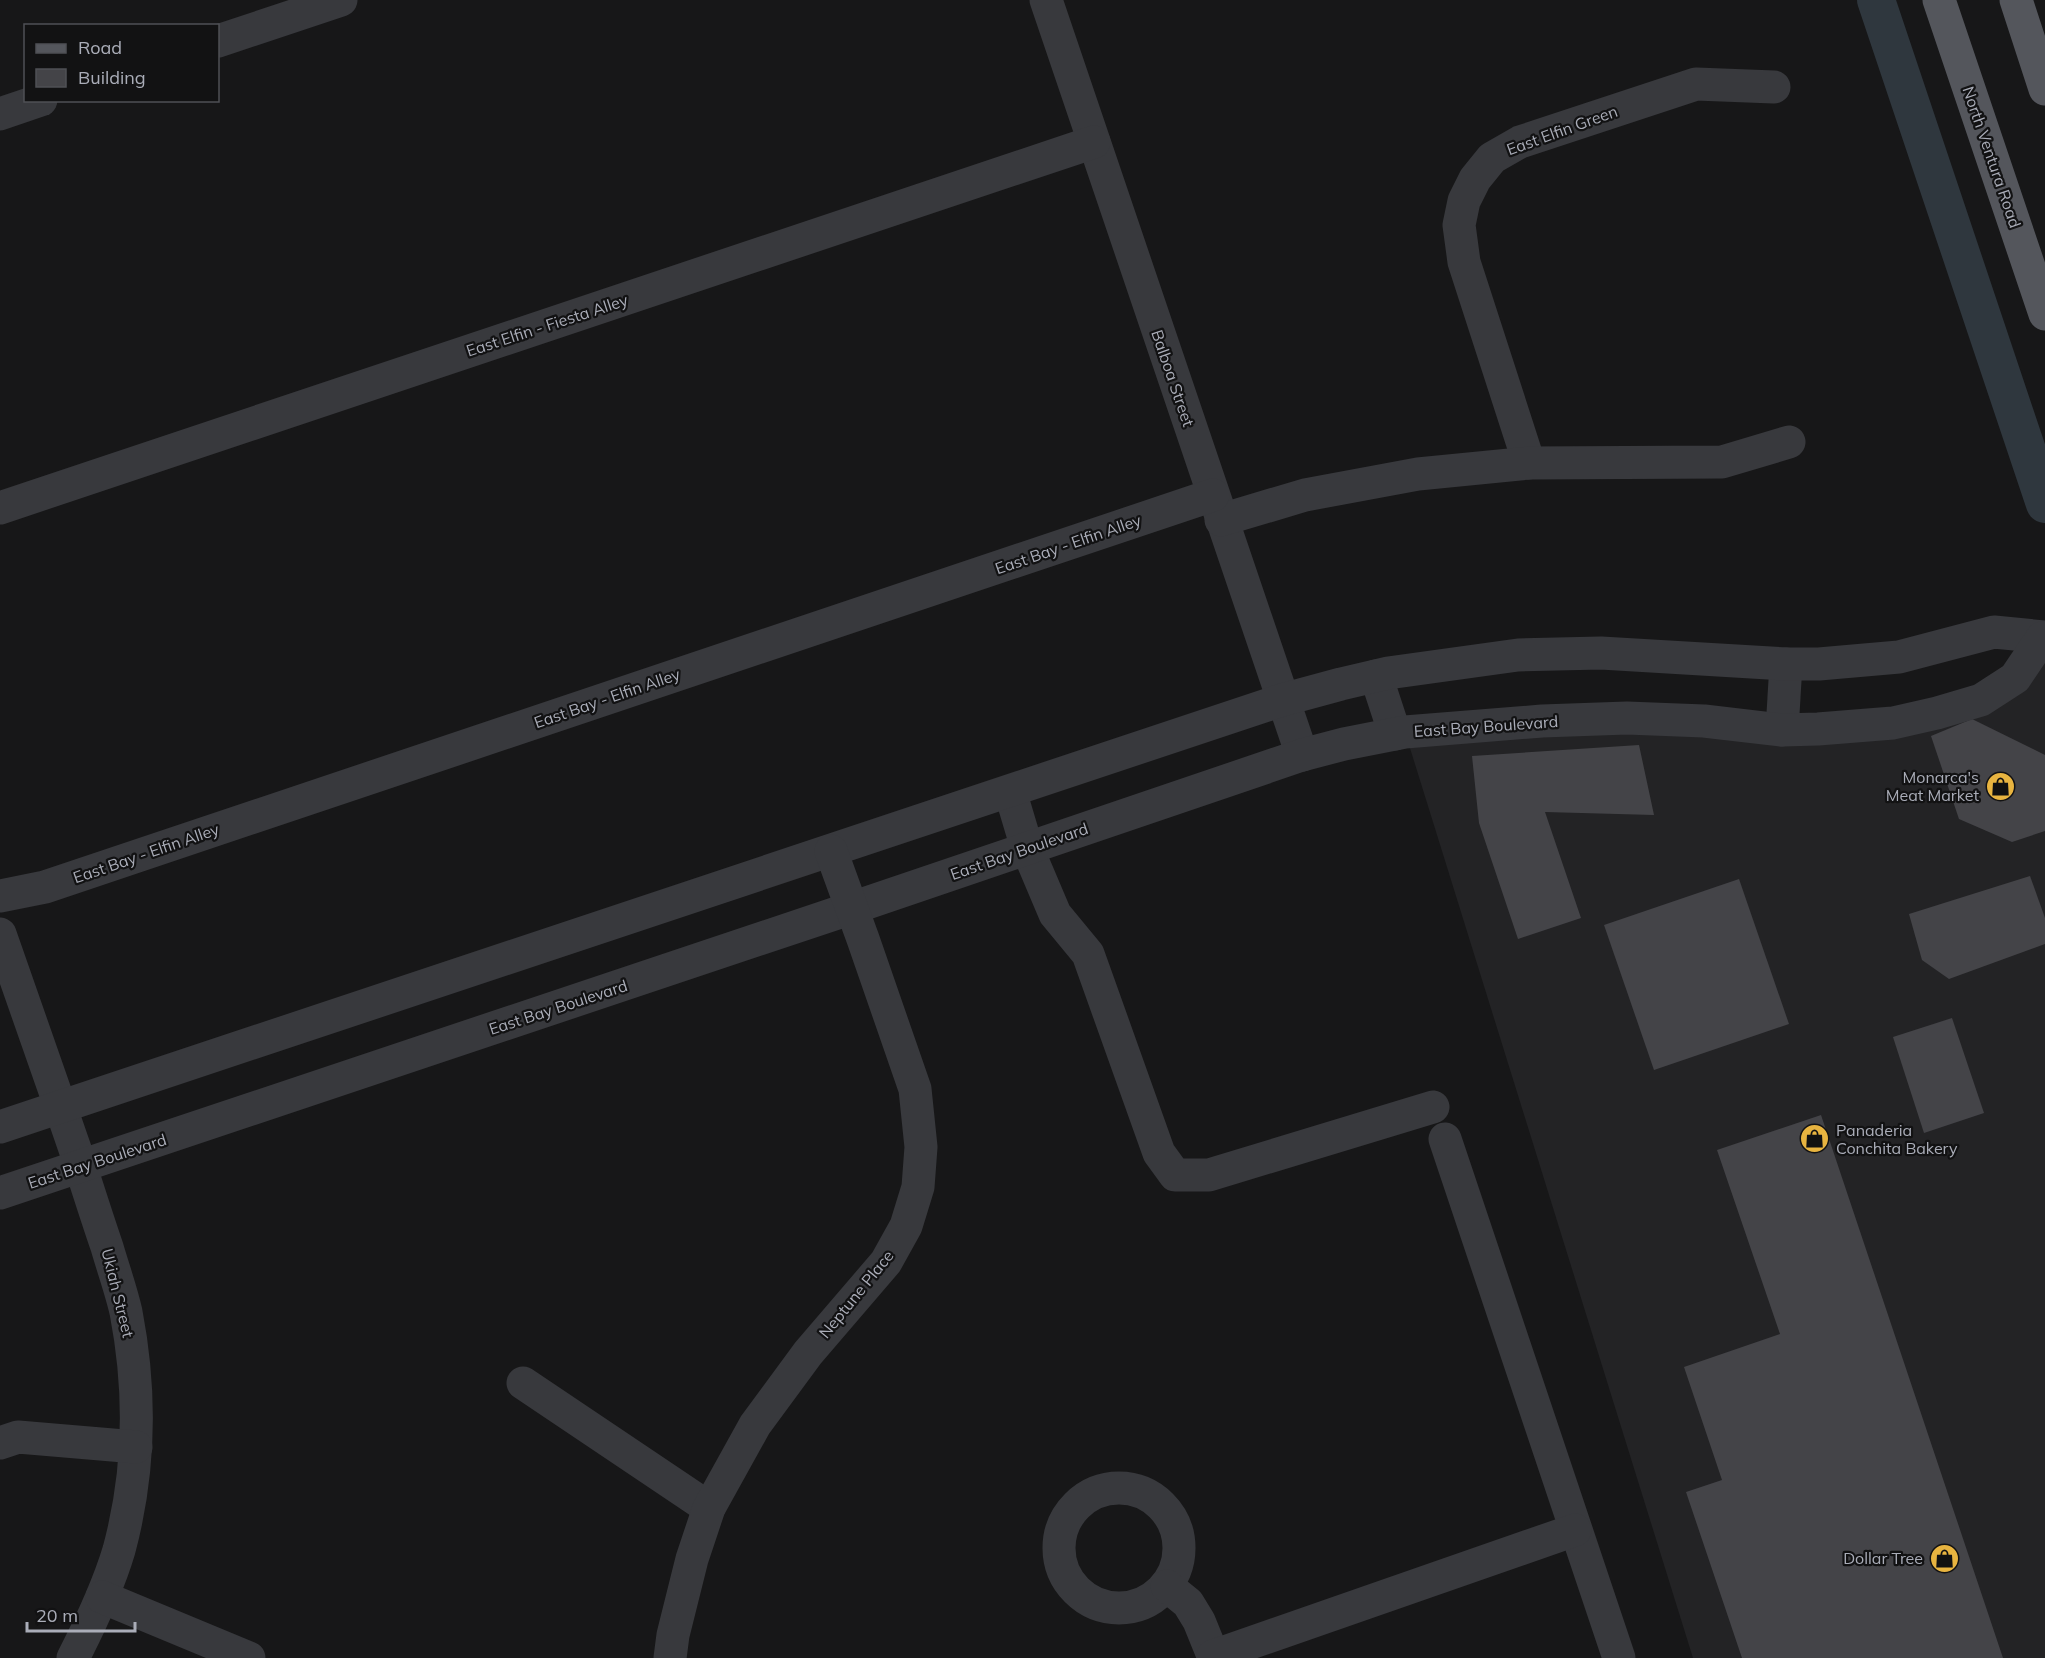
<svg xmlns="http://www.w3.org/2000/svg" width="2045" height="1658" viewBox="0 0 2045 1658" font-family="Mulish,sans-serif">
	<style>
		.built { fill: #232325 }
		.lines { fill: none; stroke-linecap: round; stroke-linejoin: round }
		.canal { stroke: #2f373e; stroke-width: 38 }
		.building { fill: #444448 }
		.minor { stroke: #38393d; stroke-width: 33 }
		.major { stroke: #54565c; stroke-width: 33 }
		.labels { text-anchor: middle; stroke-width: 4.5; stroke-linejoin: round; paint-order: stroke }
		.street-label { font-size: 16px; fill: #aaadb8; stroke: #121213 }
		.poi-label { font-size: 16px; fill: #aaadb8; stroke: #121213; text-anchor: end }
	</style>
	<rect width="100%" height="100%" fill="#171718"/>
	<path class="built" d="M2045,637V1658H1693L1405,732L1937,713Z"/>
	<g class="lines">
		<path class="canal" d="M1876,0L2045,504"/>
	</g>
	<g class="building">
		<path d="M1972,719L2045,755V831L2012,842L1959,819L1931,736Z"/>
		<path d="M1639,745L1654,815L1545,812L1581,918L1518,939L1479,823L1472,756Z"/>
		<path d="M2030,876L2045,918V944L1949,979L1922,960L1909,914Z"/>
		<path d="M1739,879L1789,1024L1654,1070L1604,925Z"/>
		<path d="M1952,1018L1984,1113L1924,1133L1893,1037Z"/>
		<path d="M1821,1115L2003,1658H1742L1686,1492L1722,1480L1684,1367L1780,1334L1717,1150Z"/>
	</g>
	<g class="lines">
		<g class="minor">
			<path d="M1046,0L1302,755"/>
			<path d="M218,41L341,0"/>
			<path d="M0,114L41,100"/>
			<path d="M1529,463L1464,262L1459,225L1464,201L1475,179L1492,158L1520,142L1696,84L1774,87"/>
			<path d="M0,508L1094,142"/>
			<path d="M1221,520L1305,495L1418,474L1529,463L1722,462L1789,442"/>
			<path d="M1376,676L1395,734"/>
			<path d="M1782,730L1786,664"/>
			<path d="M1010,791L1027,848L1055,914L1088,954L1159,1153L1175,1175H1209L1433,1107"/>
			<path d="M0,896L45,887L1213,495"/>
			<path d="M0,934C25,1006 51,1079 76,1152C86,1183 96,1215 107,1247C113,1268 121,1290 126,1312C141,1390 140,1472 119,1550C108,1587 91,1623 73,1658"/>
			<path d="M0,1127L1282,700L1341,684L1388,673L1518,655L1601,653L1786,664H1819L1899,657L1994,632L2045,637"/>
			<path d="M1445,1139L1619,1658"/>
			<path d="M0,1193L852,908L1302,755L1344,744L1405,732L1542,721L1627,718L1704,721L1782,730L1818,729L1893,723L1937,713L1981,700L2015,678L2042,638"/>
			<path d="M523,1383L709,1508"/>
			<path d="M0,1443L18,1437L136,1447"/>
			<circle cx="1119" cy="1548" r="60"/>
			<path d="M1167,1586L1188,1603L1199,1621L1214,1658"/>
			<path d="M102,1597L249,1658"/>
			<path d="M1213,1656L1575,1530"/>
			<path d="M670,1658L673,1635L692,1559L709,1508L755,1425L808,1353L886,1262L906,1226L918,1187L921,1147L915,1089L863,939L831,851"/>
		</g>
		<g class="major">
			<path d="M1939,0L2045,314"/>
			<path d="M2016,0L2045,89"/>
		</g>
	</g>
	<defs>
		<symbol id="shop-disc" viewBox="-11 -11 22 22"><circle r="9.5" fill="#e8b440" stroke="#121213"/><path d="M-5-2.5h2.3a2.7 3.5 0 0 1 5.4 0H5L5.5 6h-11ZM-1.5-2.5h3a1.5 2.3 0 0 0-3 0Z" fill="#111"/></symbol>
	</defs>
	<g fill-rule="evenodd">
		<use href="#shop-disc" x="1984" y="770" width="33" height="33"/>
		<use href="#shop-disc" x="1798" y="1122" width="33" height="33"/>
		<use href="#shop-disc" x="1928" y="1542" width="33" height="33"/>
	</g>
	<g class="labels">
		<g class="street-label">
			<text transform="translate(1562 130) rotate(-20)" y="6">East Elfin Green</text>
			<text transform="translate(1992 157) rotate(71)" y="6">North Ventura Road</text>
			<text transform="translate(547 325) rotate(-18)" y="6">East Elfin - Fiesta Alley</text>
			<text transform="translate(1173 378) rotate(71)" y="6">Balboa Street</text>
			<text transform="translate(1068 544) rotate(-19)" y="6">East Bay - Elfin Alley</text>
			<text transform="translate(607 698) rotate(-19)" y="6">East Bay - Elfin Alley</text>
			<text transform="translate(1486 726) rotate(-4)" y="6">East Bay Boulevard</text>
			<text transform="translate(1019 851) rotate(-19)" y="6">East Bay Boulevard</text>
			<text transform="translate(146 853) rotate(-19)" y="6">East Bay - Elfin Alley</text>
			<text transform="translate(558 1007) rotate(-18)" y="6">East Bay Boulevard</text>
			<text transform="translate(97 1161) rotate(-18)" y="6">East Bay Boulevard</text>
			<text transform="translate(118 1293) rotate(76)" y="6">Ukiah Street</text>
			<text transform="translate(856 1294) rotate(-51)" y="6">Neptune Place</text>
		</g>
		<g class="poi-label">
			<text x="1979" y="783">Monarca's<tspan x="1979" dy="18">Meat Market</tspan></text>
			<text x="1836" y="1136" text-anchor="start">Panaderia<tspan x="1836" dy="18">Conchita Bakery</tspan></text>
			<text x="1923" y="1564">Dollar Tree</text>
		</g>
	</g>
	<rect x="24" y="24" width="195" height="78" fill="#121213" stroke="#4f5055" stroke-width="1.5"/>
	<rect x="36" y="44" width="30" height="9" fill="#54565c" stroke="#4f5055" stroke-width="1.5"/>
	<text x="78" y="54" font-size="18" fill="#aaadb8">Road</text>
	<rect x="36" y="69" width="30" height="18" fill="#444448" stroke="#4f5055" stroke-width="1.5"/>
	<text x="78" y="84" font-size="18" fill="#aaadb8">Building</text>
	<path d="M27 1622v9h108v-9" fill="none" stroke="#aaadb8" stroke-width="3"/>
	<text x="36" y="1622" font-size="18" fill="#aaadb8" stroke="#121213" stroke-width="4.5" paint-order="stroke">20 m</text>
</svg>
